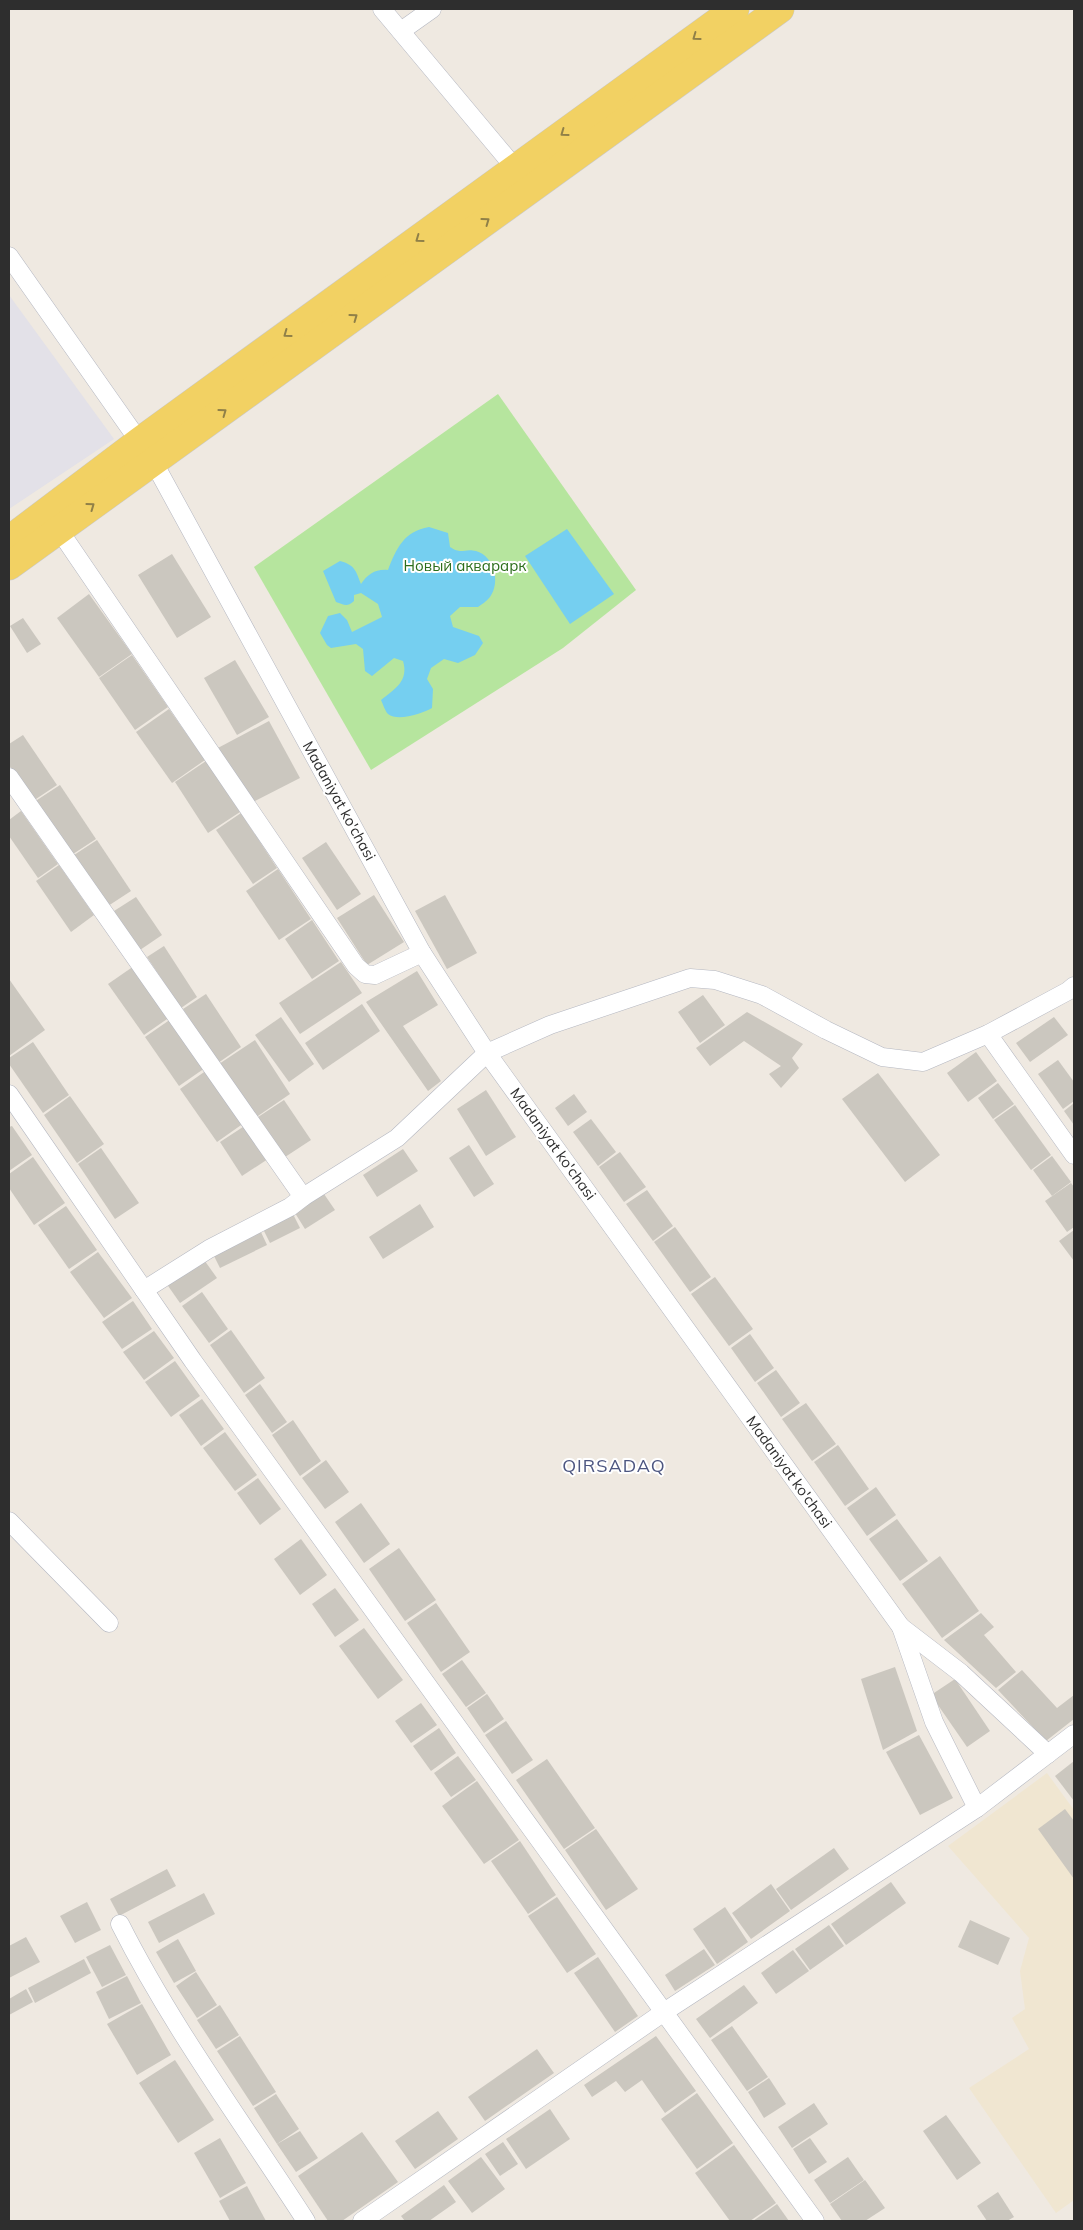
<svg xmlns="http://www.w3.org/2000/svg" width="1083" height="2230" viewBox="0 0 1083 2230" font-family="Mulish,sans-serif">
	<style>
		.industrial { fill: #e3e1e8 }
		.education { fill: #f0e6d1 }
		.green { fill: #b6e59e }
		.water { fill: #75cff0 }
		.building { fill: #cbc7bf }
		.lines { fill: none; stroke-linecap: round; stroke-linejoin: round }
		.street-casing { stroke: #b4b7c1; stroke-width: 19 }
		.primary-casing { stroke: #c9c9c9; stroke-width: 29 }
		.street { stroke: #fff; stroke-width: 18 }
		.primary { stroke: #f2d163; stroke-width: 28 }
		.oneway { stroke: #908048 }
		.labels { text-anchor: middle; stroke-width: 4; stroke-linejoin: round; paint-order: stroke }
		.park-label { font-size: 15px; fill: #2c6e1b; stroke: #fff }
		.street-label { font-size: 15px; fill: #2e2e2e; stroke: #fff }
		.quarter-label { font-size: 18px; letter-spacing: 1px; fill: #4d5680; stroke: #fff }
	</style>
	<rect width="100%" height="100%" fill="#efe9e1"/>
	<path class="industrial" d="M9,295L114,439L9,509Z"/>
	<path class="education" d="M1047,1773L1074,1810V2200L1056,2213L969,2088L1029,2049L1012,2018L1025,2009L1020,1971L1029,1938L948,1846Z"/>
	<path class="green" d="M498,394L636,590L563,648L371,770L254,567Z"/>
	<g class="water">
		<path d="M429,527L448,533L450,547C462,555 464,548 476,551C494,556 501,582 490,597C487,601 482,604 478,607H460L450,616L453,627L479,636L483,643L475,655L458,663L444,659L431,668L427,679L433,689L432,708C423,713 398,722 388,714C385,711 383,704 381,700C395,689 409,681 403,661L394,658L372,676L365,671L363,649L356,644L331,648L327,645L320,633L328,616L340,613L347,620L352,632L382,617L378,604L361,593L354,595V601C348,607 344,605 336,602L323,571L340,561C355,565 356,571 361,584C368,574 375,569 388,570C396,549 404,531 429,527Z"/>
		<path d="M567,529L614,594L570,624L525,556Z"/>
	</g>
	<g class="building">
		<path d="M172,554L211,617L177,638L138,575Z"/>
		<path d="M89,594L132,654L99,677L57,618Z"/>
		<path d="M23,618L41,644L27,653L10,626Z"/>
		<path d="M132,655L168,707L135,730L99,678Z"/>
		<path d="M235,660L269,717L237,735L204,678Z"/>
		<path d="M169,709L205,760L172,783L136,732Z"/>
		<path d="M269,721L300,778L251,803L216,749Z"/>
		<path d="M23,735L57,785L33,801L9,765V744Z"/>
		<path d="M206,761L240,812L208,833L175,782Z"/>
		<path d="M60,785L96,839L70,856L34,802Z"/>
		<path d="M21,811L58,864L38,878L9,836V820Z"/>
		<path d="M241,813L277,868L253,884L216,830Z"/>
		<path d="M97,840L131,891L105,908L71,857Z"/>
		<path d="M326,842L361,894L337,910L302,858Z"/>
		<path d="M59,865L94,915L71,932L36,881Z"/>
		<path d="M278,869L311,919L279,940L246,891Z"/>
		<path d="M374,895L404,942L367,965L337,918Z"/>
		<path d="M445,895L477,953L447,969L415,911Z"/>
		<path d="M136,897L162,935L140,950L114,911Z"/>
		<path d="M312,920L339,961L312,979L285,939Z"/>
		<path d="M164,946L197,997L181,1008L147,957Z"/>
		<path d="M341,962L362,993L300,1034L279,1003Z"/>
		<path d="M134,966L170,1017L144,1035L108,984Z"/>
		<path d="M417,971L438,1005L403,1026L441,1081L428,1091L366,1002Z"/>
		<path d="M9,979L45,1030L9,1056Z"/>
		<path d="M206,994L241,1047L218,1063L183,1009Z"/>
		<path d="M703,995L725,1025L700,1043L678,1012Z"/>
		<path d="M362,1004L380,1031L323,1070L305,1043Z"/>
		<path d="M747,1012L803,1044L792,1058L799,1068L781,1088L769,1074L781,1066L744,1041L710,1066L696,1048Z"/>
		<path d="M281,1017L314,1064L289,1082L255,1035Z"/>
		<path d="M1054,1017L1068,1035L1030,1062L1016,1043Z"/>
		<path d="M171,1019L205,1068L179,1086L145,1037Z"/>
		<path d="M255,1040L290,1094L255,1118L219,1064Z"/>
		<path d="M33,1042L69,1095L43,1113L9,1064V1058Z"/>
		<path d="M976,1052L997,1081L968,1102L947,1073Z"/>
		<path d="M1058,1060L1074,1082V1101L1063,1109L1038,1074Z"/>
		<path d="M207,1070L244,1123L217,1142L180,1089Z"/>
		<path d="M878,1073L940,1155L905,1182L842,1099Z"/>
		<path d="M998,1083L1014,1104L993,1119L978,1098Z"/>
		<path d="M486,1090L516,1137L486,1156L457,1109Z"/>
		<path d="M574,1094L587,1112L568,1126L555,1108Z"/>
		<path d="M70,1096L104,1144L77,1163L44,1115Z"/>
		<path d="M284,1100L311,1140L282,1159L255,1119Z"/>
		<path d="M1074,1103V1125L1064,1111Z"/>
		<path d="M1015,1105L1051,1155L1031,1170L994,1120Z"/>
		<path d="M591,1119L616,1152L598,1166L573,1132Z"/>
		<path d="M246,1125L268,1159L242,1176L220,1142Z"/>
		<path d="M12,1126L32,1155L9,1171V1127Z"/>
		<path d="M469,1145L494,1184L474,1197L449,1158Z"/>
		<path d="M101,1148L139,1203L115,1219L78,1164Z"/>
		<path d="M403,1149L418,1171L377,1197L363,1175Z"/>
		<path d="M620,1152L646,1187L624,1202L599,1167Z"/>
		<path d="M1052,1156L1071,1182L1052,1196L1033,1170Z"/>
		<path d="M33,1157L65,1203L34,1225L9,1188V1174Z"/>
		<path d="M1071,1183L1074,1187V1227L1067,1232L1045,1201Z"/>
		<path d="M647,1190L673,1226L653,1241L626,1204Z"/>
		<path d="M324,1194L335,1210L305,1229L295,1213Z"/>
		<path d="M420,1204L434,1227L383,1259L369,1237Z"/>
		<path d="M66,1206L97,1250L69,1269L38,1225Z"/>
		<path d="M293,1214L300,1228L270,1243L263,1229Z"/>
		<path d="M675,1227L711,1277L690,1292L654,1242Z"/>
		<path d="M260,1230L267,1245L220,1268L213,1254Z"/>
		<path d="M1074,1230V1261L1059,1241Z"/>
		<path d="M98,1252L132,1298L104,1318L70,1272Z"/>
		<path d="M202,1257L217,1278L180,1303L166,1283Z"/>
		<path d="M715,1277L753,1329L729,1346L691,1294Z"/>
		<path d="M202,1292L228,1329L209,1343L182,1306Z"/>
		<path d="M133,1301L152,1329L122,1349L102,1322Z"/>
		<path d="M231,1330L265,1378L244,1393L210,1345Z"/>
		<path d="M154,1331L174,1358L144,1380L123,1352Z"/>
		<path d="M750,1334L774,1368L755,1382L731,1348Z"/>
		<path d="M175,1361L200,1396L171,1417L145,1382Z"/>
		<path d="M776,1370L800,1403L781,1417L757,1383Z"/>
		<path d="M260,1384L287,1422L272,1433L245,1395Z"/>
		<path d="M202,1399L224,1429L201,1446L179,1415Z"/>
		<path d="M806,1403L836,1444L812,1461L782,1419Z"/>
		<path d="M293,1420L321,1461L300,1476L272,1435Z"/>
		<path d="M225,1432L257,1475L235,1491L203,1448Z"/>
		<path d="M838,1445L869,1489L845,1506L814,1462Z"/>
		<path d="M326,1460L349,1492L325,1509L302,1478Z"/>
		<path d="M258,1478L281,1509L260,1525L237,1493Z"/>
		<path d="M876,1487L896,1515L867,1536L847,1508Z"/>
		<path d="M361,1503L390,1544L364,1563L335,1522Z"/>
		<path d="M897,1519L928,1561L900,1581L869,1539Z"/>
		<path d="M301,1539L327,1575L300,1595L274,1559Z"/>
		<path d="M399,1548L436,1600L405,1621L369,1569Z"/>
		<path d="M940,1556L979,1611L942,1638L902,1584Z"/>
		<path d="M335,1588L359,1620L335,1637L312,1604Z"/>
		<path d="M436,1603L470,1652L441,1672L407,1623Z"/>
		<path d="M981,1613L994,1627L984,1635L1016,1672L996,1688L944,1640Z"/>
		<path d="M364,1628L403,1680L378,1699L339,1646Z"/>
		<path d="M462,1660L486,1693L466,1707L442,1674Z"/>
		<path d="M895,1667L917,1731L883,1750L861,1679Z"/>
		<path d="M1022,1670L1057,1708L1074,1695V1719L1046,1741L998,1690Z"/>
		<path d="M955,1679L990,1731L967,1747L931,1695Z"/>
		<path d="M487,1694L504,1719L484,1733L467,1708Z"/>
		<path d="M421,1703L437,1725L411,1743L395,1721Z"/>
		<path d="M506,1721L533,1760L512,1774L485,1735Z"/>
		<path d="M439,1728L456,1753L431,1771L413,1746Z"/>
		<path d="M919,1735L953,1798L920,1815L886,1752Z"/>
		<path d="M458,1756L476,1780L451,1797L434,1773Z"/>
		<path d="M547,1759L595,1828L564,1849L516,1780Z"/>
		<path d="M1074,1761V1801L1055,1776Z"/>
		<path d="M477,1781L519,1840L484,1864L442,1806Z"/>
		<path d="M1065,1809L1074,1821V1879L1038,1829Z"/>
		<path d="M596,1829L638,1889L606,1910L565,1850Z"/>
		<path d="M520,1841L556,1895L528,1914L491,1861Z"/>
		<path d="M834,1848L849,1869L791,1910L776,1889Z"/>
		<path d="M167,1869L176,1886L119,1916L110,1899Z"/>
		<path d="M891,1882L906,1903L846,1945L831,1924Z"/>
		<path d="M771,1884L790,1911L751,1939L732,1913Z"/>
		<path d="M204,1893L215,1914L159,1943L148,1922Z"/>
		<path d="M557,1897L596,1954L567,1973L528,1916Z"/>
		<path d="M87,1902L101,1930L75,1943L60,1916Z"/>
		<path d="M725,1907L748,1942L717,1964L693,1929Z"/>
		<path d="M970,1920L1010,1938L998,1965L958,1947Z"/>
		<path d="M829,1925L844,1946L810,1970L795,1949Z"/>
		<path d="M26,1937L40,1962L9,1978V1946Z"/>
		<path d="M178,1939L196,1971L174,1983L156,1952Z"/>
		<path d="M110,1945L126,1975L102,1987L86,1957Z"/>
		<path d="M704,1949L715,1965L675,1991L665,1975Z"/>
		<path d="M793,1950L809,1971L776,1994L761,1973Z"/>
		<path d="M598,1957L638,2016L615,2032L574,1973Z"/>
		<path d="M84,1959L91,1973L35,2003L28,1988Z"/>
		<path d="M196,1972L217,2005L197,2018L176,1986Z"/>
		<path d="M127,1976L141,2003L109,2019L96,1992Z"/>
		<path d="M744,1985L758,2003L710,2038L696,2019Z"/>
		<path d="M26,1989L33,2002L9,2015V1999Z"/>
		<path d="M142,2004L171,2055L137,2075L107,2024Z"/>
		<path d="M220,2005L239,2035L216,2049L197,2020Z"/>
		<path d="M732,2026L768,2077L747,2091L711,2040Z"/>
		<path d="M240,2036L276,2092L253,2106L217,2051Z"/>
		<path d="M656,2036L696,2091L665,2113L642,2080L625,2092L616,2081L592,2097L584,2085Z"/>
		<path d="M537,2049L554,2073L485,2121L468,2097Z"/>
		<path d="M175,2060L214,2120L178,2143L139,2083Z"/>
		<path d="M769,2078L786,2104L764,2118L748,2092Z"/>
		<path d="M697,2093L733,2143L697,2169L661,2119Z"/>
		<path d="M276,2094L299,2129L277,2144L254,2108Z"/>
		<path d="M814,2103L828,2124L792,2148L778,2127Z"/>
		<path d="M550,2109L570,2139L526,2169L506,2139Z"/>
		<path d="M438,2111L458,2139L415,2169L395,2141Z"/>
		<path d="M946,2115L981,2163L957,2180L923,2131Z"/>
		<path d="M300,2131L318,2158L296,2172L277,2144Z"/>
		<path d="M362,2132L398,2182L342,2221H328L298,2176Z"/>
		<path d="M220,2138L246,2183L220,2198L194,2153Z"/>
		<path d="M810,2138L827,2162L809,2174L793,2149Z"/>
		<path d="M503,2142L518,2164L500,2176L485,2154Z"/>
		<path d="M734,2145L776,2203L750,2221H730L695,2173Z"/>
		<path d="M481,2157L505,2189L472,2213L448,2181Z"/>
		<path d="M848,2157L864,2180L830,2203L814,2180Z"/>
		<path d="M865,2180L885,2208L865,2221H842L830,2204Z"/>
		<path d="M444,2185L456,2202L429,2221H405L401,2216Z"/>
		<path d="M247,2186L266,2221H230L219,2201Z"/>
		<path d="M998,2192L1014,2217L1007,2221H987L977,2206Z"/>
		<path d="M777,2204L789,2221H753Z"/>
	</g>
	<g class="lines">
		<defs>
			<g id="street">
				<path d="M382,9L515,168"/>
				<path d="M401,31L432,9"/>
				<path d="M9,256L153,461L422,953L487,1053L901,1627L934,1722L977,1808"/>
				<path d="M59,530L356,966L365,974L375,975L422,953"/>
				<path d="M9,777L303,1197L397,1138L487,1053L550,1025L690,978L715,980L762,995L826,1030L882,1057L923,1062L988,1034L1068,991L1074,986"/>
				<path d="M988,1034L1074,1155"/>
				<path d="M9,1094L193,1361L815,2221"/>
				<path d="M144,1290L209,1249L290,1207L303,1197"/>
				<path d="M9,1521L109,1623"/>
				<path d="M901,1627L961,1673L1048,1754"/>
				<path d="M120,1924C173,2029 243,2123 306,2221"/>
				<path d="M362,2221L664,2012L977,1808L1074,1734"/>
			</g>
			<g id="primary">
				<path d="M9,540L140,441L735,9"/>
				<path d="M9,566L780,9"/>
			</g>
		</defs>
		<use href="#street" class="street-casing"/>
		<use href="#primary" class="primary-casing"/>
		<use href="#street" class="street"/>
		<use href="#primary" class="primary"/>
	</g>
	<defs><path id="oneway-chevron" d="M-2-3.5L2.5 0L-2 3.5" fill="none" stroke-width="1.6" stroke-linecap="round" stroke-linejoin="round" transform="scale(1.25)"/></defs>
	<g class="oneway">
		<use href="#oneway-chevron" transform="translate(696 37) rotate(144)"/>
		<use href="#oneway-chevron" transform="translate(564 133) rotate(144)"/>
		<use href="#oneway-chevron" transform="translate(486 221) rotate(-36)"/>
		<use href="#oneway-chevron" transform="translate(419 239) rotate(144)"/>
		<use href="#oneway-chevron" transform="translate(354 317) rotate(-36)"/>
		<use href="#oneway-chevron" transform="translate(287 334) rotate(144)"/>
		<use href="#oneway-chevron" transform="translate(223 412) rotate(-36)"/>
		<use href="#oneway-chevron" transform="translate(91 506) rotate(-36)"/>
	</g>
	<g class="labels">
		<g class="park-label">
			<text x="465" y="571">Новый акварарк</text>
		</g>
		<g class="street-label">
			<text transform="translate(339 801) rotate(61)" y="5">Madaniyat ko'chasi</text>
			<text transform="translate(553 1144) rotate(54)" y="5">Madaniyat ko'chasi</text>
			<text transform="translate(789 1472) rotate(54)" y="5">Madaniyat ko'chasi</text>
		</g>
		<g class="quarter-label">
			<text x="614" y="1472">QIRSADAQ</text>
		</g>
	</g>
	<rect width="1083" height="2230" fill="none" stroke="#2e2e2e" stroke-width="20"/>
</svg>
